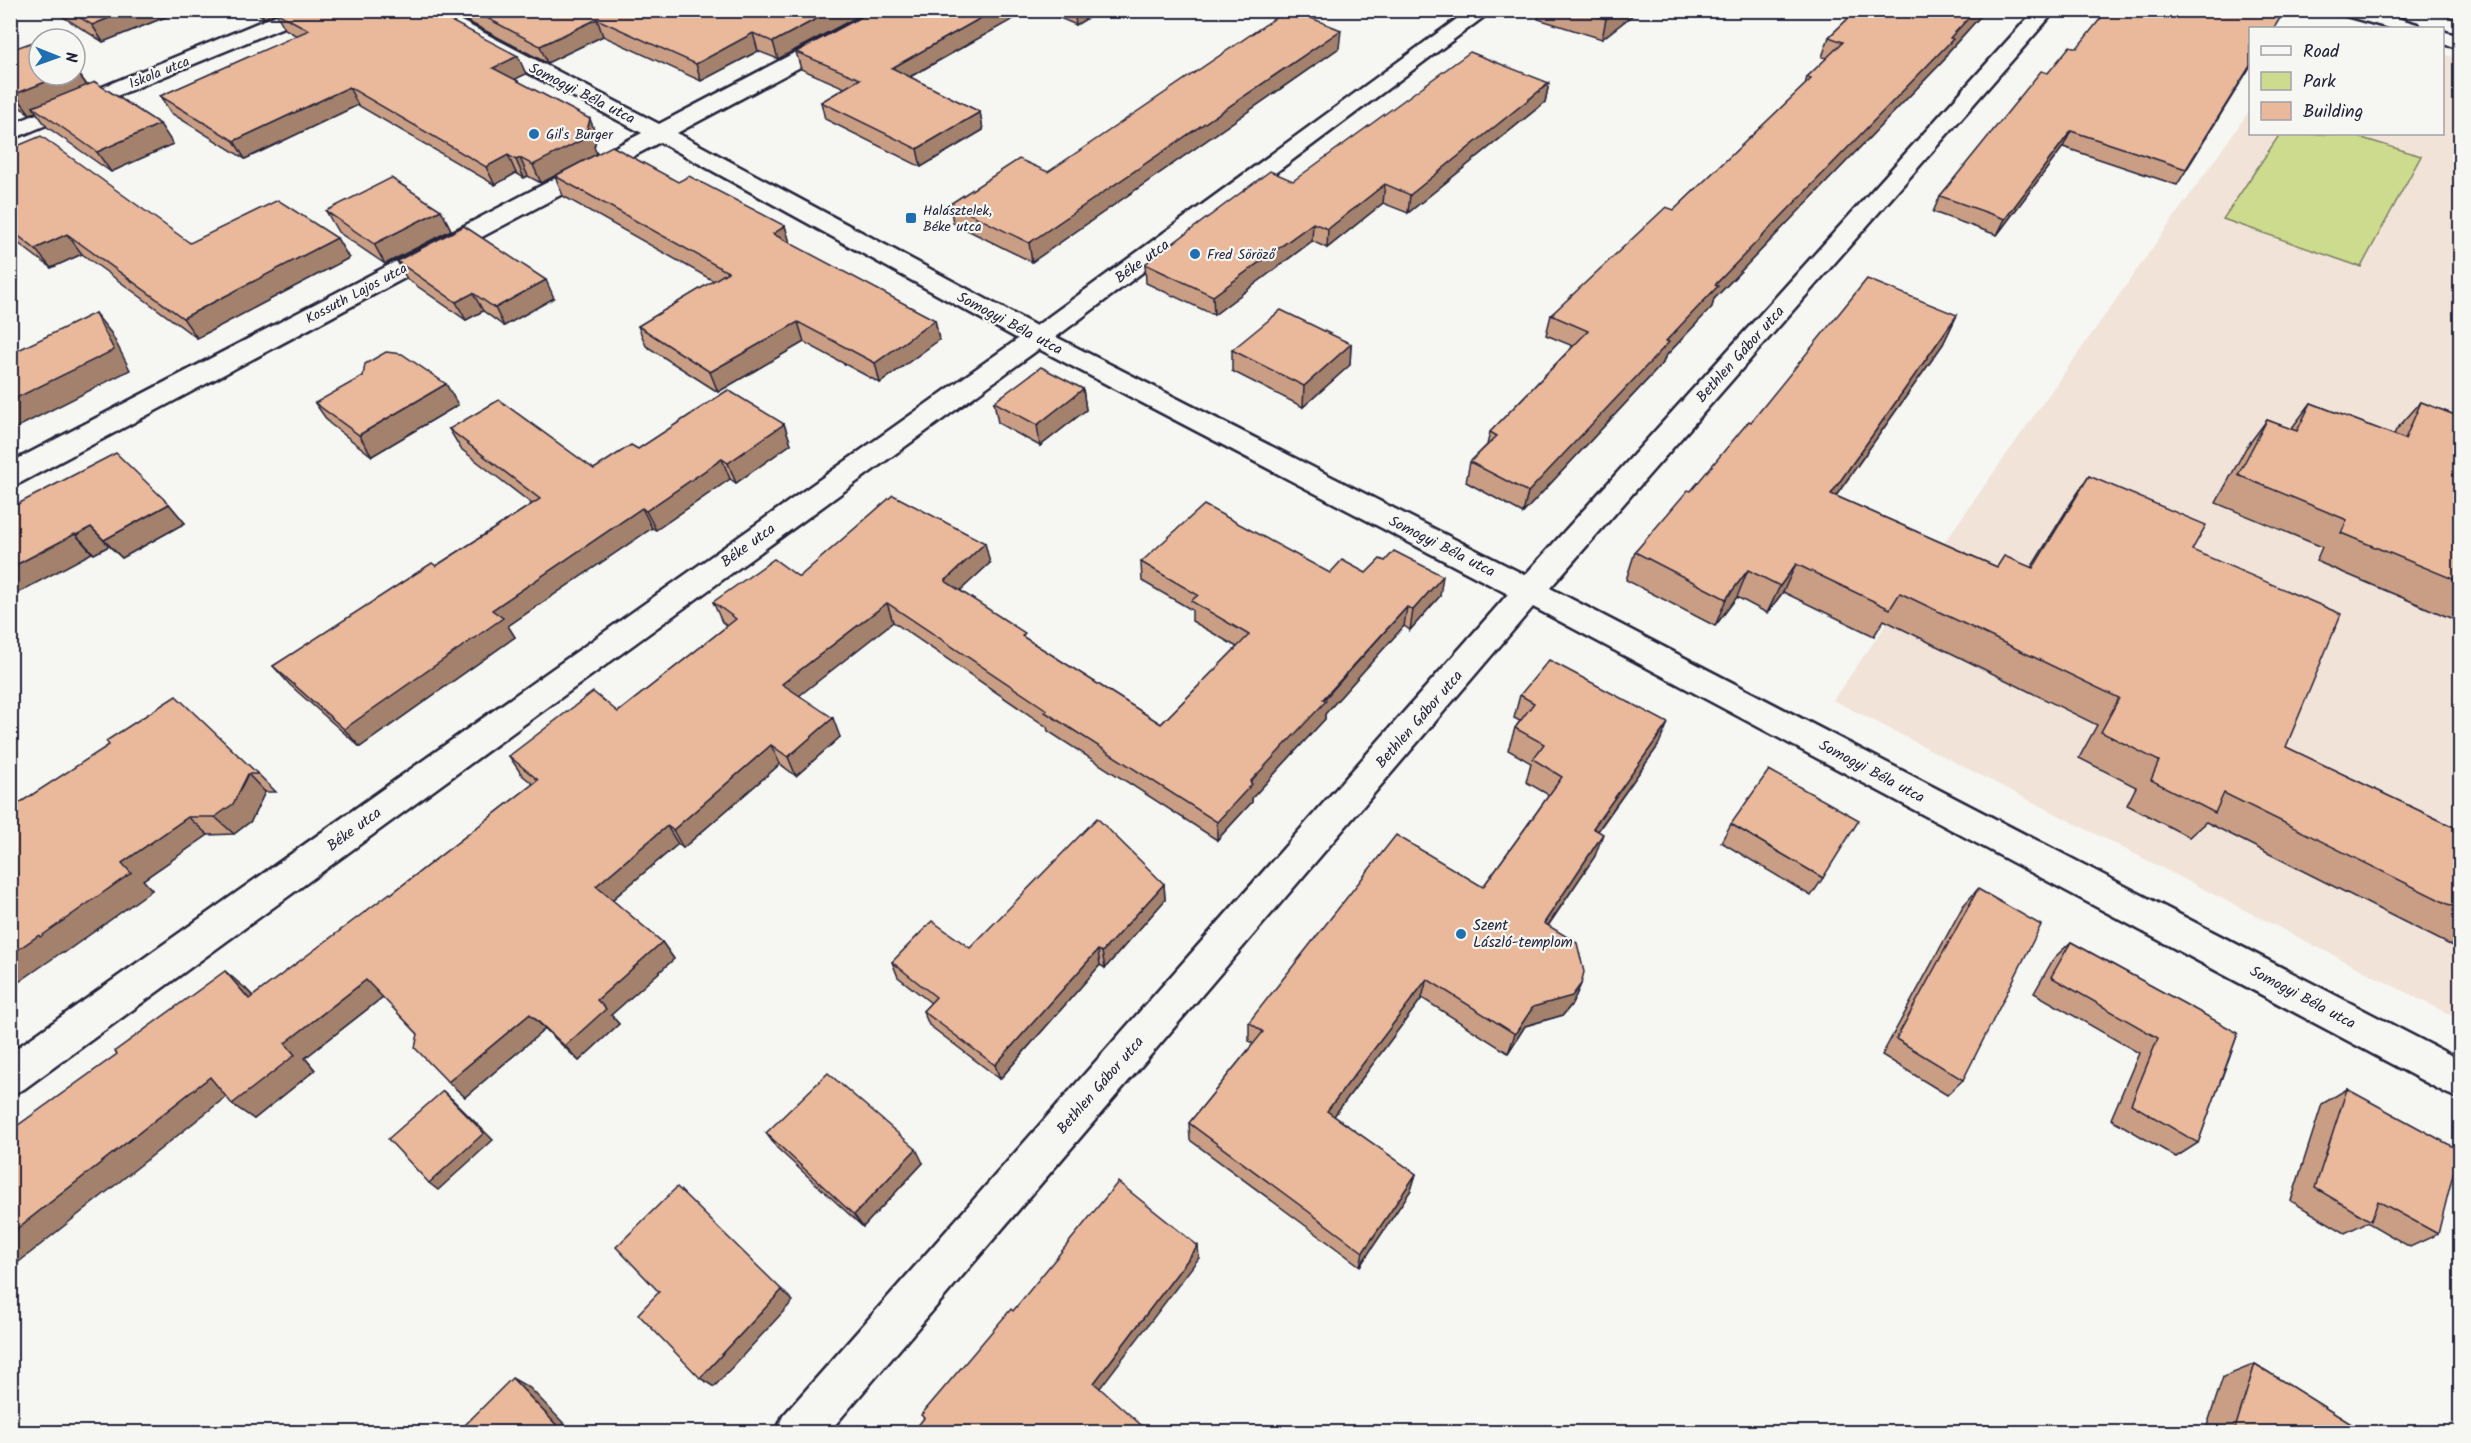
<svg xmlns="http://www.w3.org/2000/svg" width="2471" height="1443" viewBox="0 0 2471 1443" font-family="Kalam,sans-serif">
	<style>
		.built { fill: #f2e3d8 }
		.green { fill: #cddb8e; stroke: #787e64; stroke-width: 1.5 }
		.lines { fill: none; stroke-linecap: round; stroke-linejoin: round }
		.minor-casing { stroke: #22223b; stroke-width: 5 }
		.minor { fill: #f6f6f2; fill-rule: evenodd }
		.wall { fill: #c99e85; stroke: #22223b; stroke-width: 1.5 }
		.shaded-wall { fill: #a4816c; stroke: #22223b; stroke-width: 1.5 }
		.building { fill: #eab89b; stroke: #22223b; stroke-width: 1.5 }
		.poi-dot { fill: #1f6fb2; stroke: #f6f6f2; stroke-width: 2 }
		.labels { text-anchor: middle; stroke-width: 4.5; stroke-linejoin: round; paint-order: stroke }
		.far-street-label { font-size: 14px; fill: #22223b; stroke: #f6f6f2 }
		.far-poi-label { font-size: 14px; fill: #22223b; stroke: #f6f6f2; text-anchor: start }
		.street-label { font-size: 15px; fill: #22223b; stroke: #f6f6f2 }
		.poi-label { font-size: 15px; fill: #22223b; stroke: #f6f6f2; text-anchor: start }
	</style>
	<rect width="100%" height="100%" fill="#f6f6f2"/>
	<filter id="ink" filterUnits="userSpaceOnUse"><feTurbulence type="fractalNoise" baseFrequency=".0167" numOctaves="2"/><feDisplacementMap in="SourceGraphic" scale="12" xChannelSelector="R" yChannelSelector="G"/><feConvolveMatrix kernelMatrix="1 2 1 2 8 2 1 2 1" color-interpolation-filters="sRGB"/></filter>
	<g filter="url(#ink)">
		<path class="built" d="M2443,54L2460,59V1020L1833,700L2250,110V134H2442Z"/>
		<path class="green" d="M2280,134H2349L2421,156L2361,267L2223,219Z"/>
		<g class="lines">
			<defs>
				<g id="minor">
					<path d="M289,10H318L315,14L10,140V125Z"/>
					<path d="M414,10H440L659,124L876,10H902L899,14L677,133L1036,326L1469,10H1493L1056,337L1525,575L2035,10H2056L1550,588L2460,1060V1099L2446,1093L1533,607L829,1432H776L783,1416L1508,594L1039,349L24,1089L10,1095V1053L1018,339L660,142L20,483L10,486V463L642,133L417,14Z"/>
					<path d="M2336,10H2370L2417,24L2420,28H2389L2339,14Z"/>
					<path d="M2442,31L2460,36V48L2442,44Z"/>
				</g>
			</defs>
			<use href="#minor" class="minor-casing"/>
			<use href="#minor" class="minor"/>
		</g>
		<g class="wall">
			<path d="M52,10H183L103,42Z"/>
			<path d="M252,10H430L526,74L515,79L597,137L594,147L541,183L528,176L524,178L516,173L495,185L358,105L245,159L171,113L160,96L297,36L285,29L276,13L264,18Z"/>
			<path d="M446,10H870L778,59L758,51L701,81L603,36L547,63Z"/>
			<path d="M874,10H1029L910,77L980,112L983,130L921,167L825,119L821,102L845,88L801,69L796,52Z"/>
			<path d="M1041,10H1101L1076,25Z"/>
			<path d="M1540,10H1639L1602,39L1538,19Z"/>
			<path d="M1857,10H1986L1948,52L1945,59L1714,299L1712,307L1665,357L1663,363L1523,513L1466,482L1470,462L1487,445L1490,432L1573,346L1546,335L1551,315L1674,210L1805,85L1807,77L1827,58L1822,57L1829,37Z"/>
			<path d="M2432,10H2460V20L2432,12Z"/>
			<path d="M1339,48L1032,262L953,223L950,204L1048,172Z"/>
			<path d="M2077,48L2250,67L2177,185L2063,147L1997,235L1933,212L1940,196L2048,73Z"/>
			<path d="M10,50L76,70L87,85L173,144L111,172L47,127L36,112L30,114L10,101Z"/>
			<path d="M1549,83L1545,102L1408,213L1383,203L1327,248L1312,241L1214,315L1146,283L1145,264L1293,181Z"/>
			<path d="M10,149L190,243L349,258L197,338L82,254L51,268L10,237Z"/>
			<path d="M555,176L678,182L785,226L790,244L935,320L939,340L880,383L804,342L718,392L646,346L638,326L714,281L563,196Z"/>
			<path d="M441,210L451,230L385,264L338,232L326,211Z"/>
			<path d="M397,261L554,298L504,326L483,311L466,320L407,279Z"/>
			<path d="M1957,315L1943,344L1836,496L1997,567L2031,568L2071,503L2089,476L2192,550L2286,747L2460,830V827V950L2206,822L2189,837L2127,805L2136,787L2079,758L2097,725L1884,620L1874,636L1783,592L1767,613L1737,597L1715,626L1626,580L1635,552L1691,491L1751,422Z"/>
			<path d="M1351,344L1350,365L1303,407L1232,371V350Z"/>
			<path d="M446,384L458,405L372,456L329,423L315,403Z"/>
			<path d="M1083,389L1086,410L1040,446L998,423L994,402Z"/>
			<path d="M2421,402L2460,417V622L2316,561L2322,547L2216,503L2246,448L2267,420L2291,429L2311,403L2394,435L2396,430Z"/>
			<path d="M784,424L791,444L736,483L730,479L656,530L652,528L508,626L515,637L360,747L290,685L273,666L436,566L532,504L461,449L449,429L594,469L638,449Z"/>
			<path d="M169,504L185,523L122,558L109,546L94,554L10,508Z"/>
			<path d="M1141,562L1330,573H1366L1440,596L1410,630L1404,626L1325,714V719L1252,798V802L1217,840L1048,731L1047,727L893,622L799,695L840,737L796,776L780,764L683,848L678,844L612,900L662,942L674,959L611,1015L619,1024L579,1061L545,1029L465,1097L418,1034L383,997L305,1058L315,1070L254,1119L226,1097L245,988L253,996L391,894L533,784L522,775L509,756L618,712L727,626L722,622L713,602L799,577L990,563L960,590L1026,639L1161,724L1237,647L1192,621V610L1142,581Z"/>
			<path d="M1520,695L1658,746L1598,831L1595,856L1548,926L1581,984L1572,1004L1563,1015L1525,1026L1508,1053L1422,998L1334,1116L1416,1174L1411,1190L1360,1266L1190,1140L1189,1123L1253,1044L1249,1041V1022L1483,887L1549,795L1526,782L1531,763L1508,750L1515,728L1520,721L1514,718Z"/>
			<path d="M109,745L258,774L276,792H265L251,821L234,834L208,835L143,880L152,890L64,953L62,952Z"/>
			<path d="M1731,824L1823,878L1811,896L1721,842Z"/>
			<path d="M1164,884L1165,900L1105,968L1100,965L1000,1079L929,1025L923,1011L931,1003L898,977L892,962L970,948Z"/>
			<path d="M1978,889L1963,1080L1947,1095L1882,1055L1963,906Z"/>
			<path d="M2071,942L2238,1033L2198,1143L2176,1157L2111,1119L2139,1053L2034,993L2054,958Z"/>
			<path d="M2347,1089L2438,1234L2410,1247L2367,1222L2345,1233L2291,1201L2322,1104Z"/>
			<path d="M766,1133L923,1163L863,1227L777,1148Z"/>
			<path d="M2255,1364L2364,1432H2205L2223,1377Z"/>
		</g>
		<g class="shaded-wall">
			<path d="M128,10H183L103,42L92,25Z"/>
			<path d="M260,10H282L275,12L276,13L264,18Z"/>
			<path d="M833,10H870L778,59L773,42Z"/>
			<path d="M995,10H1029L895,85L892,68Z"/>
			<path d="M1074,10H1101L1076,25Z"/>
			<path d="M1618,10H1639L1602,39L1606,19Z"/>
			<path d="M1976,10H1986L1948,52L1945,59L1714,299L1712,307L1665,357L1663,363L1523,513L1528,492L1666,341L1715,285Z"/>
			<path d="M597,19L603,36L547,63L540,46Z"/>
			<path d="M1341,30L1339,48L1032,262L1029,243Z"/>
			<path d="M753,33L758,51L701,81L696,64Z"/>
			<path d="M518,56L526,74L501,86L493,68Z"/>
			<path d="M75,70H76L90,90L33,107L36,112L30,114L15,94L63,75H75Z"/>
			<path d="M1549,83L1545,102L1408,213L1410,195Z"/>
			<path d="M349,87L358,105L245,159L234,141Z"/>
			<path d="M980,112L983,130L921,167L917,149Z"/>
			<path d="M590,119L597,137L594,147L597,154L541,183L533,165L586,134Z"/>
			<path d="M160,124L173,144L111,172L97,152Z"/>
			<path d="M2071,131L2063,147L1997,235L2005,219Z"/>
			<path d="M508,155L516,173L495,185L486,167Z"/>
			<path d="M520,158L528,176L524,178L516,160Z"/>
			<path d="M1385,184L1383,203L1327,248L1328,229Z"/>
			<path d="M441,210L451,230L385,264L374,244Z"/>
			<path d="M1313,223L1312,241L1214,315L1213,296Z"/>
			<path d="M785,226L791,246L773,234Z"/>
			<path d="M67,234L82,254L51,268L35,249Z"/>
			<path d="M337,238L349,258L197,338L183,318Z"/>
			<path d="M546,280L554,298L504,326L495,308Z"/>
			<path d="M473,293L483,311L466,320L456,302Z"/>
			<path d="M95,313L111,333L130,370L10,431V401Z"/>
			<path d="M1957,315L1943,344L1818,521L1831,494Z"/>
			<path d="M935,320L939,340L880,383L875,363Z"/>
			<path d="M798,322L804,342L718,392L710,372Z"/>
			<path d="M1351,344L1350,365L1303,407L1304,386Z"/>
			<path d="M446,384L458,405L372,456L359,435Z"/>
			<path d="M1083,389L1086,410L1040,446L1037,425Z"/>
			<path d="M784,424L791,444L736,483L728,463Z"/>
			<path d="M722,459L730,479L656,530L646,511Z"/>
			<path d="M169,504L185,523L122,558L104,540Z"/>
			<path d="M642,508L652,528L508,626L515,637L360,747L344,729L492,610Z"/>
			<path d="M91,527L109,546L94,554L76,535Z"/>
			<path d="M75,534L92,553L10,597V568Z"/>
			<path d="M985,543L990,563L950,600L945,581Z"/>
			<path d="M1796,564L1783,592L1767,613L1780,586Z"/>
			<path d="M1748,570L1737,597L1715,626L1726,599Z"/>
			<path d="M1443,576L1440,596L1410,630L1413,610Z"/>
			<path d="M887,603L893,622L790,703L782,684Z"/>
			<path d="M1407,607L1404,626L1325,714V719L1252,798V802L1217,840V822L1250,782Z"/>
			<path d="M833,718L840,737L796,776L788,757Z"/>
			<path d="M1668,723L1658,746L1584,850L1593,828Z"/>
			<path d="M771,745L780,764L683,848L673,830Z"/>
			<path d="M248,774L265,792L251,821L234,834L215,817Z"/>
			<path d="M188,817L208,835L143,880L152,890L64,953L62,952L10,988V955L39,935L122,863Z"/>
			<path d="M667,826L678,844L608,903L596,886Z"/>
			<path d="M1603,834L1595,856L1536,943L1544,923Z"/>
			<path d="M1164,884L1165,900L1105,968L1102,952Z"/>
			<path d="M662,942L674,959L611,1015L619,1024L579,1061L565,1046L597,1000Z"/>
			<path d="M1098,950L1100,965L1000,1079L995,1065Z"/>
			<path d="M225,971L245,988L270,1015L249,999Z"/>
			<path d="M1427,979L1422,998L1325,1128L1327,1111Z"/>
			<path d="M366,980L384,996L305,1058L315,1070L254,1119L232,1104L285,1043Z"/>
			<path d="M1581,984L1572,1004L1563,1015L1525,1026L1508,1053L1515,1034L1533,1007Z"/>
			<path d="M530,1014L545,1029L465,1097L448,1082Z"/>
			<path d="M210,1077L232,1092L10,1269V1234Z"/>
			<path d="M443,1091L452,1099L493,1140L438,1190L429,1183Z"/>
			<path d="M916,1149L923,1163L863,1227L854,1215Z"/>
			<path d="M1416,1174L1411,1190L1360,1266L1363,1252Z"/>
			<path d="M1198,1246L1199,1258L1097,1392L1094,1383Z"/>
			<path d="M782,1290L793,1301L714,1387L700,1378Z"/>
			<path d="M512,1378L530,1388L572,1432H563Z"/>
		</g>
		<g class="building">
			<path d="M68,10H128L92,25Z"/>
			<path d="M278,10H430L518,56L493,68L590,119L586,134L590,136L533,165L520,158L516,160L508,155L486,167L349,87L234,141L160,96L309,30L275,12Z"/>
			<path d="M472,10H833L773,42L753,33L696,64L597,19L540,46Z"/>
			<path d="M874,10H995L892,68L980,112L917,149L821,102L860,79L796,52Z"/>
			<path d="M1287,10H1291L1341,30L1029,243L950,204L1019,159L1048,172Z"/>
			<path d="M1578,10H1618L1606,19Z"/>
			<path d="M1857,10H1976L1950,38L1953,39L1715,285L1718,286L1666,341L1669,342L1528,492L1470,462L1497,436L1490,432L1588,331L1551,315L1666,207L1674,210L1811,79L1807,77L1843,42L1829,37Z"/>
			<path d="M2114,10H2285L2274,28H2250V66L2186,169L2071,131L2005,219L1940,196L2041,71L2048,73L2070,46L2077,48L2105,13L2111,15Z"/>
			<path d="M33,42L39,45V75H63L15,94L10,91V50Z"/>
			<path d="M1470,52L1549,83L1410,195L1385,184L1328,229L1313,223L1213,296L1145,264L1270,171L1293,181Z"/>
			<path d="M95,82L160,124L97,152L33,107Z"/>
			<path d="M41,136L190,243L278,200L337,238L183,318L67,234L35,249L10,229V149Z"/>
			<path d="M612,146L678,182L689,176L785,226L773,234L935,320L875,363L798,322L710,372L638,326L728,272L555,176Z"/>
			<path d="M391,178L441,210L374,244L326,211Z"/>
			<path d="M464,226L546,280L495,308L473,293L456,302L397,261Z"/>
			<path d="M1867,279L1957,315L1831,494L1997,567L2004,556L2033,568L2089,476L2206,525L2192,550L2341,614L2286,747L2460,830V910L2224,793L2215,813L2151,780L2159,761L2101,732L2119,698L1900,593L1890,609L1796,564L1780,586L1748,570L1726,599L1635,552L1688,490L1691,491L1749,421L1751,422Z"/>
			<path d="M1281,310L1351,344L1304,386L1232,350Z"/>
			<path d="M95,313L114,350L10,401V354Z"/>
			<path d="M386,352L402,354L446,384L359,435L315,403L363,376L365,364Z"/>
			<path d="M1041,367L1083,389L1037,425L994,402Z"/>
			<path d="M728,390L784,424L728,463L722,459L646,511L642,508L492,610L503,618L344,729L273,666L432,563L436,566L540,499L449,429L499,400L594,469L631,445L638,449Z"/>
			<path d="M2421,402L2460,417V582L2341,533L2347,520L2238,475L2267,420L2297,431L2311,403L2405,439Z"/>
			<path d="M116,453L169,504L104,540L91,527L76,535L75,534L10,568V508Z"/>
			<path d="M893,495L985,543L945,581L1025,633L1022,636L1161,724L1249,635L1191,601L1198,595L1141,562L1204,505L1330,573L1342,560L1366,573L1380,559L1385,561L1394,551L1443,576L1413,610L1407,607L1323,699L1326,701L1250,782L1252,784L1217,822L1045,712L1047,710L887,603L782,684L833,718L788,757L771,745L673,830L667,826L596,886L662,942L597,1000L606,1009L565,1046L530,1014L448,1082L415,1048L418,1034L366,980L285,1043L295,1055L232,1104L210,1077L10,1234V1131L117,1054L115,1051L225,971L249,999L390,893L391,894L538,780L509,756L593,692L618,712L736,619L713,602L774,559L799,577Z"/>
			<path d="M1549,660L1668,723L1593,828L1603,834L1544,923L1577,943L1584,972L1581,984L1572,996L1533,1007L1515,1034L1427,979L1327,1111L1416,1174L1363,1252L1189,1123L1263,1032L1249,1022L1396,835L1483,887L1562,777L1533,759L1544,744L1515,728L1534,703L1520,695Z"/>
			<path d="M176,696L258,774H248L233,804L215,817H188L122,863L131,873L40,937L39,935L10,955V809L109,745L106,741Z"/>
			<path d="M1769,770L1859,820L1823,878L1731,824Z"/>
			<path d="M1097,818L1164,884L1102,952L1098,950L995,1065L923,1011L936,997L892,962L932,921L970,948Z"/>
			<path d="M1978,889L2041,925L1963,1080L1896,1039Z"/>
			<path d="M2071,942L2238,1033L2198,1143L2131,1104L2158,1038L2051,977Z"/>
			<path d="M828,1073L916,1149L854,1215L766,1133Z"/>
			<path d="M2347,1089L2459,1150L2438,1234L2378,1201L2371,1221L2315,1188Z"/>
			<path d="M443,1091L484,1133L429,1183L388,1139Z"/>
			<path d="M1118,1182L1198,1246L1094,1383L1149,1432H913L924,1418L921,1415L1011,1309L1013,1311Z"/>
			<path d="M677,1187L782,1290L700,1378L638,1314L659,1292L616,1247Z"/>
			<path d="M2255,1364L2364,1432H2234Z"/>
			<path d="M512,1378L563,1432H458Z"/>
		</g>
	</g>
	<g class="poi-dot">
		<circle cx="534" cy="134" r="6"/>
		<rect x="905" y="212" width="12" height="12" rx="3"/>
		<circle cx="1195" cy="254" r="6"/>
		<circle cx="1461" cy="934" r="6"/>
	</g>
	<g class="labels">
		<g class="far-street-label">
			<text transform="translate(159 72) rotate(-22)" y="5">Iskola utca</text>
			<text transform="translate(356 293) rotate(-28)" y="5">Kossuth Lajos utca</text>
		</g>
		<g class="far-poi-label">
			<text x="546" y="139">Gil's Burger</text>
			<text x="923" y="215">Halásztelek,<tspan x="923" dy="16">Béke utca</tspan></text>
			<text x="1207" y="259">Fred Söröző</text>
		</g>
		<g class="street-label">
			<text transform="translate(582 93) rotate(27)" y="5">Somogyi Béla utca</text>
			<text transform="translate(1142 261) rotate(-36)" y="5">Béke utca</text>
			<text transform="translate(1010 323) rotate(28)" y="5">Somogyi Béla utca</text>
			<text transform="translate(1740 354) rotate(-48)" y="5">Bethlen Gábor utca</text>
			<text transform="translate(748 545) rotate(-36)" y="5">Béke utca</text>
			<text transform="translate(1442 546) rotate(27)" y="5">Somogyi Béla utca</text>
			<text transform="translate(1419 719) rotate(-49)" y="5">Bethlen Gábor utca</text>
			<text transform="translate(1872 771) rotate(28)" y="5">Somogyi Béla utca</text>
			<text transform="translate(354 829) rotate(-36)" y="5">Béke utca</text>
			<text transform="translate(2303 997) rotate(28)" y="5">Somogyi Béla utca</text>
			<text transform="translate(1100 1085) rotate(-49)" y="5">Bethlen Gábor utca</text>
		</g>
		<g class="poi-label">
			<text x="1473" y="930">Szent<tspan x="1473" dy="17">László-templom</tspan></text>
		</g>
	</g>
	<rect width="2471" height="1443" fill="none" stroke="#f6f6f2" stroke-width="36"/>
	<rect x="18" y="18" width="2435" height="1407" fill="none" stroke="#22223b" stroke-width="2" filter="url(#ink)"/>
	<rect x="2249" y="27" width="195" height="108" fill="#f6f6f2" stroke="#a1a1a9" stroke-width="1.5"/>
	<rect x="2261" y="46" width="30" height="9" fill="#f6f6f2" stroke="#a1a1a9" stroke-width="1.5"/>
	<text x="2303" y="57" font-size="18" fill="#22223b">Road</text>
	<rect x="2261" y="72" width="30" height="18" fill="#cddb8e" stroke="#a1a1a9" stroke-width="1.5"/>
	<text x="2303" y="87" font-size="18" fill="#22223b">Park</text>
	<rect x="2261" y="102" width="30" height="18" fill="#eab89b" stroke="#a1a1a9" stroke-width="1.5"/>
	<text x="2303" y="117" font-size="18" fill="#22223b">Building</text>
	<g transform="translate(57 57) rotate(91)"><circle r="28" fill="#f6f6f2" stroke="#a1a1a9" stroke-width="1.5"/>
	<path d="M0-4.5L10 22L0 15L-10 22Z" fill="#1f6fb2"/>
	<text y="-9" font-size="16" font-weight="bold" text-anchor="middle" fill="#22223b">N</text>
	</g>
</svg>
